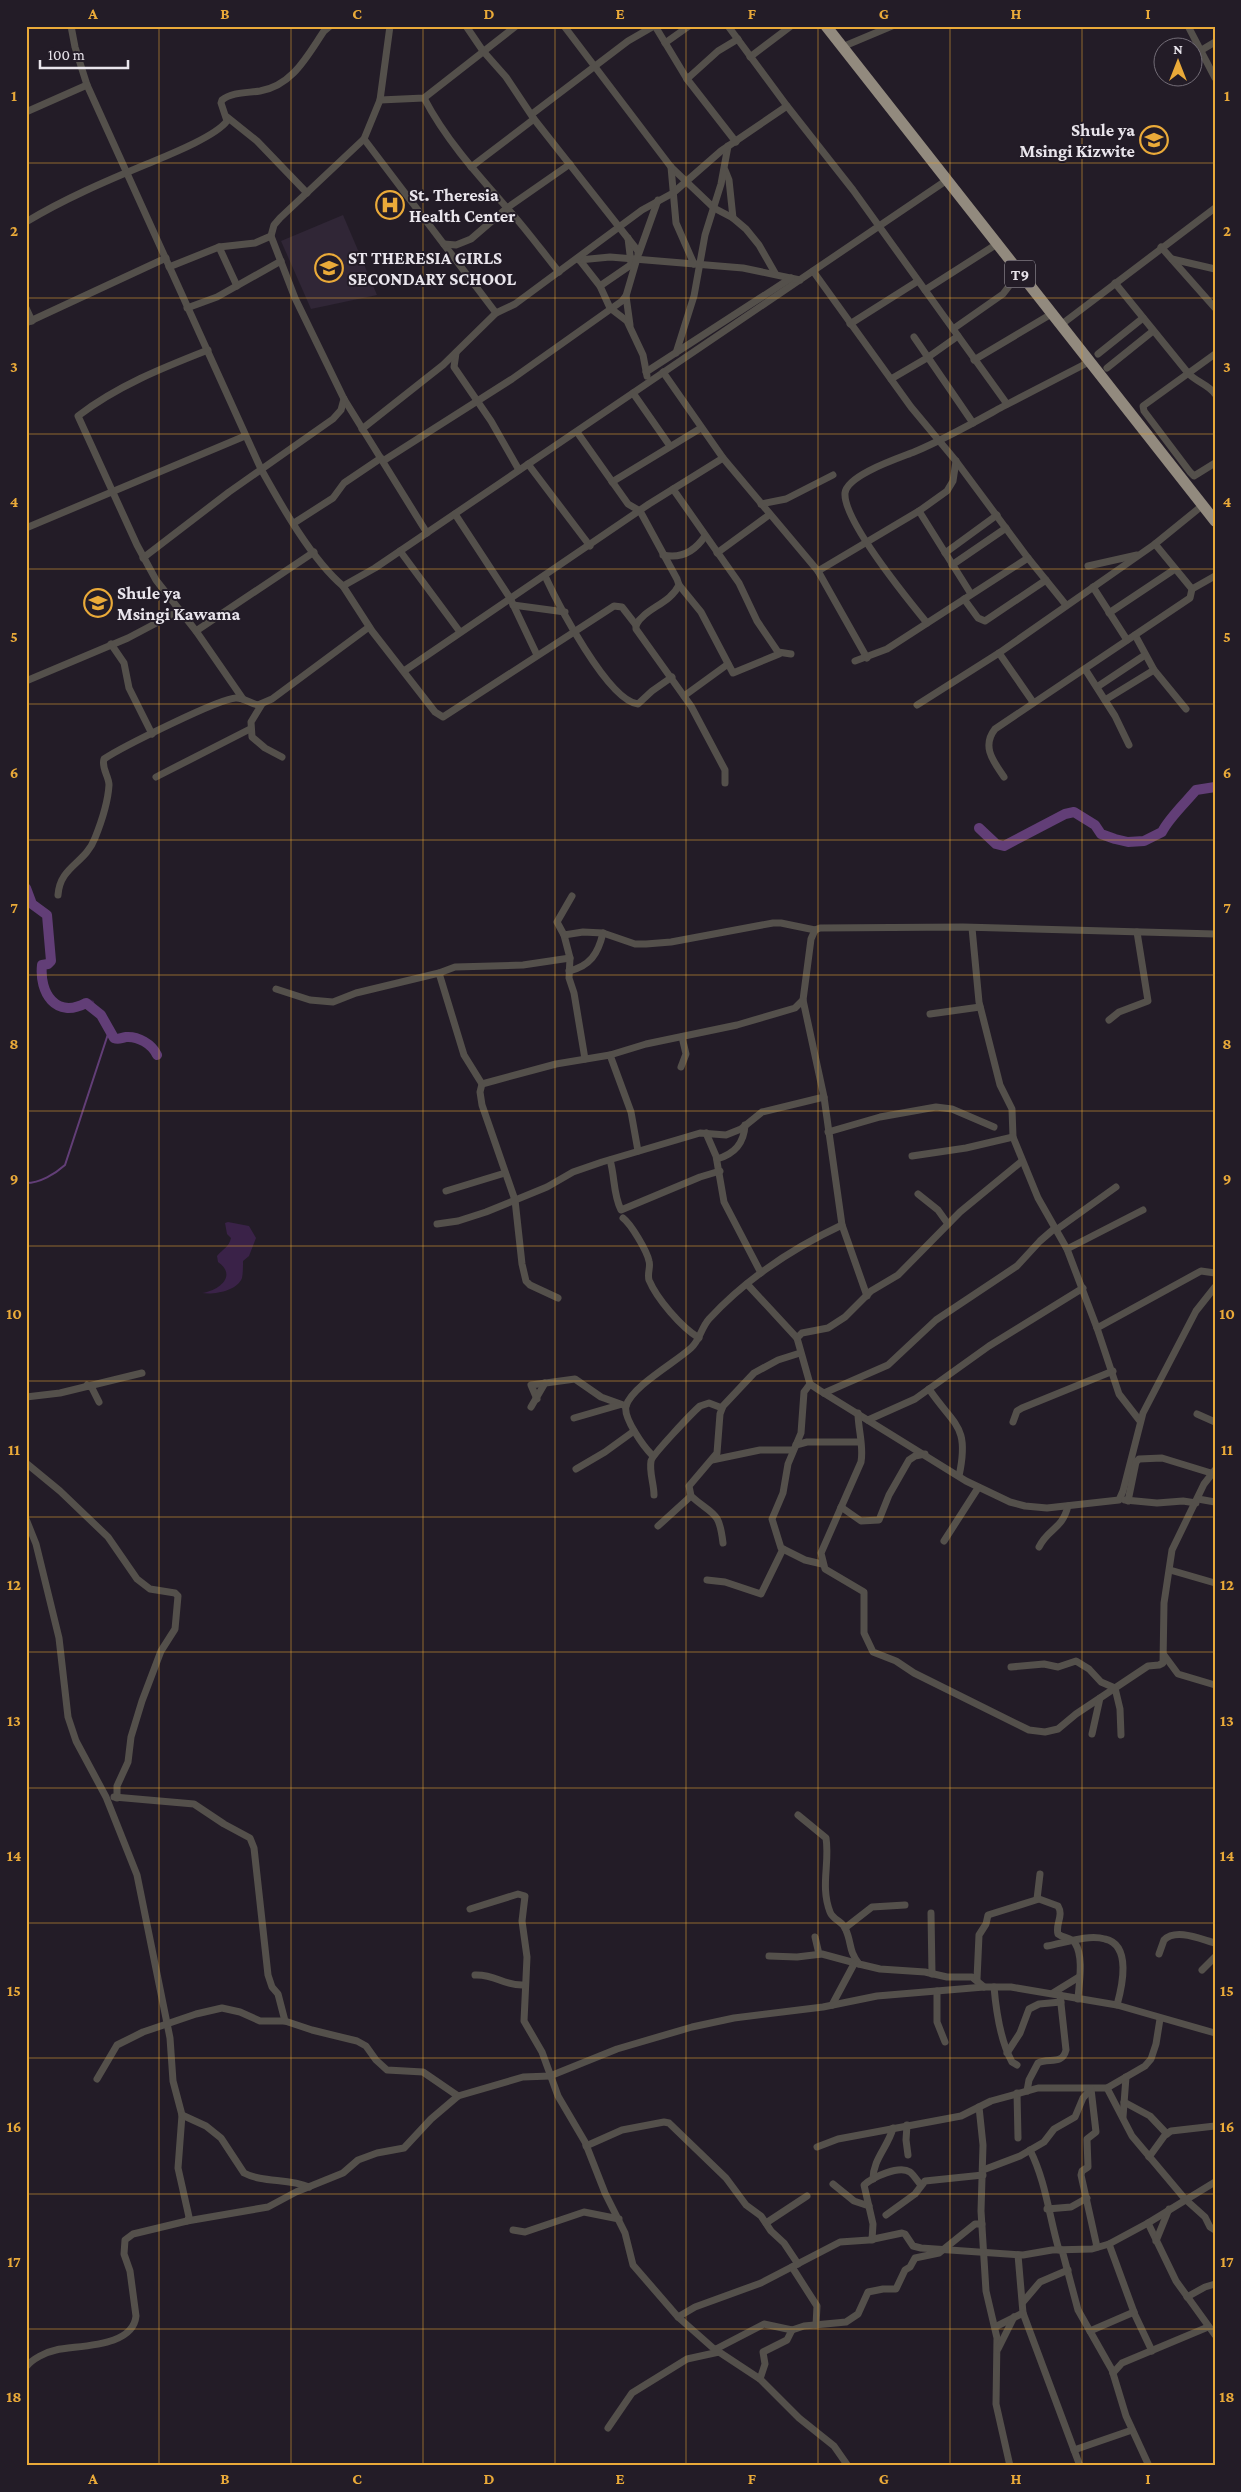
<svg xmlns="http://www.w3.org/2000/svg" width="1241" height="2492" viewBox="0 0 1241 2492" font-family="'Crimson Pro',serif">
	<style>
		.built { fill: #302636 }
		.green { fill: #3a2248 }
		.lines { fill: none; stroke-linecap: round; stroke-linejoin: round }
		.stream { stroke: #623e77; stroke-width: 2 }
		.river { stroke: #623e77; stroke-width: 10 }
		.minor { stroke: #54504b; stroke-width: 7 }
		.trunk { stroke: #928a7e; stroke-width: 11 }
		.grid { fill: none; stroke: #eaaa39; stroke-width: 1; stroke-opacity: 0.55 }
		.labels { text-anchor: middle; stroke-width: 4; stroke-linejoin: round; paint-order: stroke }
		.shield { fill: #231c27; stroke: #aea9b1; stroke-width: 1 }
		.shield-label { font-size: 16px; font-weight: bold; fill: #e9e5ec }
		.poi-label { font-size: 18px; font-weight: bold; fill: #e9e5ec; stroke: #231c27; text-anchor: start }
		.neatline { fill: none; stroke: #eaaa39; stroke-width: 2 }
		.grid-label { font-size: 16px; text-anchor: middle; font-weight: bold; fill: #eaaa39 }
	</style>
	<rect width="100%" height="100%" fill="#231c27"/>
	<path class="built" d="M343,215L377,295L311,309L281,241Z"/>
	<g class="green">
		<path d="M87,998L94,1001L95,1009L103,1011V1016L98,1017L85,1007L71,1009L70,1007L82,1004Z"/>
		<path d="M228,1222L249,1226L256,1238L249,1256L243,1261C243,1266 243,1273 242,1278C237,1291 214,1295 202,1293C218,1291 238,1276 218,1262L217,1256C223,1249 229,1247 231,1238L227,1234L225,1223Z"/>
	</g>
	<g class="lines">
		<path class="stream" d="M26,1183C40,1183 55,1174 65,1165L109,1031"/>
		<g class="river">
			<path d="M979,828L996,844L1004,846L1065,814L1074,812L1095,825L1101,834L1115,839L1128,842L1144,841L1162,832C1168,819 1186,802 1196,790L1215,787"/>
			<path d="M26,888L32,904L47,915L51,961L48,964L42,965C39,993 56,1019 86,1003L101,1015L114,1038C119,1040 120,1038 126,1037C138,1036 152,1044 157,1055"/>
		</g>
		<g class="minor">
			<path d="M71,26L75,47L87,85L261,469C281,505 312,560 343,586L375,568L947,180"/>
			<path d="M390,26L380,100L364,139L280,218L274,225L271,236L295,298L344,399L427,533"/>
			<path d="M564,26L671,167L714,208L733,218L746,229L759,245L775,273"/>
			<path d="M655,26L687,79L736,142"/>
			<path d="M728,26L787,106L853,190L1007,404"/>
			<path d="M1188,26L1215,78"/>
			<path d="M665,43L689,26"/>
			<path d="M842,47L892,26"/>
			<path d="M1200,51L1215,42"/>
			<path d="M750,57L791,26"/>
			<path d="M687,79L718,51L738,39"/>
			<path d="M424,98C446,140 477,174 508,209C526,229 542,251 559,272"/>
			<path d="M380,100L424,98L516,26"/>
			<path d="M26,112L87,85"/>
			<path d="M532,114L628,41L654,26"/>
			<path d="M227,117L257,141L307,193"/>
			<path d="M364,139L496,313"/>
			<path d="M471,167L534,119"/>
			<path d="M671,167L676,223L694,264"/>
			<path d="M725,170L729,180L733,218"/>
			<path d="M26,222C64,199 106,181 147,164C166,156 215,137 227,121L221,103L222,100C232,92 247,93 260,91C293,85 307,56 324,31L330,26"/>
			<path d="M628,238L631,263"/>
			<path d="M444,244L456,245L471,239L507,208L570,164"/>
			<path d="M219,247L237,286"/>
			<path d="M1161,247L1215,308"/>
			<path d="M639,253L658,200"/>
			<path d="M578,258L600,286L610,308L627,321L643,355L647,376"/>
			<path d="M1172,259L1215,269"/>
			<path d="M579,260L610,257L743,268L800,280"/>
			<path d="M169,267L219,247L255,243L271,236"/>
			<path d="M813,271L911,407L956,461L1028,558L1066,605"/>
			<path d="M1115,283L1188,373C1196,382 1208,384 1215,394"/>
			<path d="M600,286L635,262"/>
			<path d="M925,290L997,244"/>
			<path d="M626,296L630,325"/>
			<path d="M26,308L32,321"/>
			<path d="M187,308L217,297L281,261"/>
			<path d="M26,323L166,258"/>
			<path d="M850,324L918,281"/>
			<path d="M1062,324L1215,208"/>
			<path d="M953,329L1003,294L1019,273"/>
			<path d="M914,337L973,423"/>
			<path d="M208,350C162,368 117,386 78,416L137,545L156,580L196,631L243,699"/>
			<path d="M456,353L454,367L491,421L519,470"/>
			<path d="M676,353L694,296L705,235L721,184L728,146"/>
			<path d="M1098,354L1143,318"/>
			<path d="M1215,354L1143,406L1144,411L1190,472L1194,476L1215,463"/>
			<path d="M974,360L1053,313"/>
			<path d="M1107,368L1153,331"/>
			<path d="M646,372L791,278"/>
			<path d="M663,372L723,458L818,571L867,658"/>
			<path d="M891,379L927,358L958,336"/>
			<path d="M633,393L670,446"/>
			<path d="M362,429L443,365L496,313L515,304L642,210L673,193L721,151L787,106"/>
			<path d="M577,432L628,504L640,511L677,579L679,585C670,604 645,608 636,625V629L691,706L725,770V783"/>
			<path d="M383,461L512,379L622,301L626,296L638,255V251L534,119L506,77L483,51L466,26"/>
			<path d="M528,464L590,546"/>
			<path d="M612,482L701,428"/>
			<path d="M673,489L739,583L757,621L778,652L791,654"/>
			<path d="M761,504L786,499L833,475"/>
			<path d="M919,511L971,594"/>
			<path d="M455,514L510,598L537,655"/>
			<path d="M294,523L333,498L344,483L381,458"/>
			<path d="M26,528L245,436"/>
			<path d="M400,551L460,632"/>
			<path d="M717,553L769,515"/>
			<path d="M945,553L997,515"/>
			<path d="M663,555C681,559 695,551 705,536"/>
			<path d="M143,558L229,492L333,419L341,410L344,399"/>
			<path d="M952,565L1006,528"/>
			<path d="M1088,566L1137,555"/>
			<path d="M818,571L919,511L947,491L953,481L956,461"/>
			<path d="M545,576C557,602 608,701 638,704L652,691L672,677"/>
			<path d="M679,585L701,612L733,673L779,654"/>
			<path d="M343,586L372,631L435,712L443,717L614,606L622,607L636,625"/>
			<path d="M1093,587L1127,640"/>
			<path d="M1192,589L1215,576"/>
			<path d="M964,599L978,618L985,621L1046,580"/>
			<path d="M513,605L565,612"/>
			<path d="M1109,613L1175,569"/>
			<path d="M927,623C909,601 843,520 845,493C847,475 899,458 914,452C945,439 973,423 1002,407C1031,392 1060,377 1089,362"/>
			<path d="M196,631L314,552"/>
			<path d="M1135,635L1154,670L1186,709"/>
			<path d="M111,644L124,663L129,688L152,734"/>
			<path d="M999,653L1033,702"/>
			<path d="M855,661L887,649L1028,558"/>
			<path d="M1085,669L1115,716L1129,745"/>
			<path d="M404,671L649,504L723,458"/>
			<path d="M26,681L128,638L179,611"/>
			<path d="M1097,687L1145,655"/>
			<path d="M684,696L728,664"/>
			<path d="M1105,700L1154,670"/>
			<path d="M262,704L251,722L252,737L265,748L282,757"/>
			<path d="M917,705L999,653L1155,544L1203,505"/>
			<path d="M156,777L250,729"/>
			<path d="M1004,777C994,762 981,747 995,729L1190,598L1192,589L1155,544"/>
			<path d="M58,895C60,866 85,864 95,838C101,823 108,802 109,785C109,776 101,768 104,759C120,748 220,698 236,698C244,698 250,703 258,705L272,699L369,627"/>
			<path d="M572,896L557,922L564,935L570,958L569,978L574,993L585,1059"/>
			<path d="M972,928L979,1002L1000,1085L1012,1109L1013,1137L1038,1198L1067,1249L1097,1328L1119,1394L1140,1421"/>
			<path d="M564,935L583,932L603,933L635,944H646L671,942L773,923H781L815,930"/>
			<path d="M569,971C590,966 598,954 603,933"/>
			<path d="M439,973L464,1055L482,1084"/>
			<path d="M276,989L310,1000L333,1002L356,993L439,973L455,967L523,965L570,958"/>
			<path d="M803,1000L824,1097L842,1225L867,1296"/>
			<path d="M930,1014L980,1007"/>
			<path d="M1109,1020L1119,1012L1148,1001L1137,932"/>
			<path d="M610,1055L631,1112L638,1151"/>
			<path d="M681,1067L686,1054L682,1037"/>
			<path d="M828,1132L880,1117L936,1107L952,1109L994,1127"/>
			<path d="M706,1133L716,1156L724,1202L761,1273"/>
			<path d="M912,1156L966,1148L1013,1137"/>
			<path d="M717,1159C734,1154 744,1144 745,1125"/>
			<path d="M610,1160C615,1177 613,1194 621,1210L700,1177L720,1171"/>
			<path d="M446,1191L505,1173"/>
			<path d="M918,1194L938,1210L948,1224"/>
			<path d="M623,1218C631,1224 647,1251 649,1261C651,1267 647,1273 649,1280C657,1299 681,1327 699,1338"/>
			<path d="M437,1224L458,1221L486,1212L547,1187L573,1172L602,1162L700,1133L726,1135L741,1129L762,1112L824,1097"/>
			<path d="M1056,1230L1116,1187"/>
			<path d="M1067,1249L1143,1210"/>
			<path d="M747,1284L797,1338L810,1384L819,1390L966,1481L1010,1502L1025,1506L1047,1508L1119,1500L1123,1491L1143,1413L1196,1311L1215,1287"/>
			<path d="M558,1298L530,1285L526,1281L522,1264L515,1200L482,1105L480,1092L482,1084L556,1064L610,1055L646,1044L737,1025L795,1008L803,1000L811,939L815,930L820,928L963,927L1215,934"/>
			<path d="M1097,1328L1201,1271L1215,1273"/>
			<path d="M797,1338L802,1333L828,1328L845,1317L871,1291L898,1275L960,1212L1022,1161"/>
			<path d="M810,1384L804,1392L801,1433L788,1464L783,1493L772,1519L781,1548L805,1560L822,1564"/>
			<path d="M87,1385L92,1388L99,1402"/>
			<path d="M929,1389C954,1426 970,1425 959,1476"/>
			<path d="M824,1393L888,1365L936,1320L1017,1266L1040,1241L1055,1228"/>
			<path d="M26,1397L60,1393L142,1373"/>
			<path d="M537,1399L531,1385L575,1379L601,1397L626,1406"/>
			<path d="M531,1407L545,1383"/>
			<path d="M858,1413C858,1429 864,1446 861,1462L821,1553L825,1569L864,1592V1633L873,1652L896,1661L914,1673L1029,1730L1045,1732L1058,1729L1076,1714L1148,1666L1159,1665L1163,1663L1164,1603L1172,1550L1204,1484L1215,1470"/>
			<path d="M1197,1414L1215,1422"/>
			<path d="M574,1418L619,1405"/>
			<path d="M868,1420L915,1399L989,1346L1083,1288"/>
			<path d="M1013,1422L1017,1411L1022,1408L1113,1371"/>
			<path d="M796,1445L807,1442H860"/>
			<path d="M652,1455C644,1447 623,1418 626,1406C632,1386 676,1362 691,1348C700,1340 701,1328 709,1319C746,1279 793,1248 842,1225"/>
			<path d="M712,1460L760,1450H793"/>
			<path d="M26,1463L60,1491L108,1537L137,1579L150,1589L175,1593L178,1596L175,1629L161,1651L142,1701L131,1737L128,1762L117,1786V1798"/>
			<path d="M576,1469L605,1452L634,1431"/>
			<path d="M654,1495C654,1484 649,1472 651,1461C652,1455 693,1412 700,1406L709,1403L722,1408"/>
			<path d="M1198,1499L1215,1502"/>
			<path d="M1125,1500L1157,1503L1183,1501L1196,1503"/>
			<path d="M1128,1501L1136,1462L1139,1459L1162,1458L1211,1473"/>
			<path d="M841,1507L861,1521L879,1520L889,1495L909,1460L915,1456L925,1454"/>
			<path d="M26,1519L36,1544L59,1638L68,1717L76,1741L106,1797L137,1875L170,2038L173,2081L182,2115L178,2168L189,2217L187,2221L133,2234L125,2240L124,2254L130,2271L136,2316C133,2348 77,2345 56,2350C46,2352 32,2359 26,2367"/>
			<path d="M658,1526L691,1496"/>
			<path d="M944,1541L978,1488"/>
			<path d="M723,1543C719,1509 713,1516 691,1496L689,1486L717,1453L720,1414L723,1406L754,1373L778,1360L800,1353"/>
			<path d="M1039,1547C1048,1528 1062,1530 1068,1506"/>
			<path d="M1170,1570L1215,1583"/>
			<path d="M707,1580L725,1582L761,1594L783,1549"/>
			<path d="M1164,1655L1178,1674L1215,1685"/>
			<path d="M1011,1667L1044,1664L1058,1667L1076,1661L1089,1669L1101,1682L1115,1688L1120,1709L1121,1735"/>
			<path d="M1092,1734L1100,1698"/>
			<path d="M114,1797L194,1804L224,1824L250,1838L254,1848L268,1975L272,1987L278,1994L285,2021"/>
			<path d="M798,1815L826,1838C830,1863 820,1886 830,1912C833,1920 842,1921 845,1928C852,1942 848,1950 859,1964L880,1969L925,1972L947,1977H972L984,1987"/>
			<path d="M1037,1899L1040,1874"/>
			<path d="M470,1909L518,1894L525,1896L522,1921L527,1957L524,2021L542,2052L558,2096L585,2142L605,2193L625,2233L633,2265L678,2317L713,2348L760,2379L799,2418L834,2446L848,2466"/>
			<path d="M931,1913L932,1974"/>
			<path d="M845,1928L872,1907L905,1905"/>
			<path d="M815,1937L819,1954"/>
			<path d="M1047,1946C1064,1943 1088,1934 1105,1939C1132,1945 1122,1987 1117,2005"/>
			<path d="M1159,1954L1164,1940C1176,1928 1200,1939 1215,1943"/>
			<path d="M769,1956L797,1957L822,1954L859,1964"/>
			<path d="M1202,1970L1215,1957"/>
			<path d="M475,1975C496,1974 503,1986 524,1985"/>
			<path d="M977,1979L979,1935L986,1924L988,1915L1039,1899L1058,1906C1064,1916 1055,1924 1058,1934C1063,1938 1072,1938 1075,1943C1084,1957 1079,1983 1078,1999"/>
			<path d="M994,1987C996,2010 1001,2042 1012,2062L1017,2065"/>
			<path d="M937,1991V2022L945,2042"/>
			<path d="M1053,1993L1079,1977"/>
			<path d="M832,2005L854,1964"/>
			<path d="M1007,2053L1020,2033L1029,2009L1039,2004L1061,2002"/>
			<path d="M97,2079L117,2045L143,2032L196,2014L222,2008L240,2012L260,2021H285L312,2030L357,2041L366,2046L376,2060L387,2070L423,2072L458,2096"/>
			<path d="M1107,2088L1132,2136L1185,2199L1205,2217L1210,2227L1215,2230"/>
			<path d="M1091,2089L1096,2132L1087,2139L1088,2167L1082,2171L1081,2175L1097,2247"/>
			<path d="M1027,2091L1029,2080L1038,2063C1048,2057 1062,2066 1066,2050L1060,1995"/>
			<path d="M1017,2093L1018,2138"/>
			<path d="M1124,2102L1150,2116L1167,2134"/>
			<path d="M979,2107L983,2145L981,2211L986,2291L997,2338L996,2404L1010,2466"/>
			<path d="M182,2115L206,2126L221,2138L244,2173C263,2183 288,2178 309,2187"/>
			<path d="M1123,2117L1126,2077"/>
			<path d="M907,2125L906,2140L908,2155"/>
			<path d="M586,2146L622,2130L664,2122L669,2123L726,2178L746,2205L761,2216L771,2231L784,2243L798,2264"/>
			<path d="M817,2147L838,2139L961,2116L991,2101L1038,2088H1107L1145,2066L1151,2059L1156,2044L1160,2019"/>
			<path d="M1030,2150C1046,2182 1049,2216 1059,2250"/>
			<path d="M1149,2157L1165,2135L1171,2131L1215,2126"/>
			<path d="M983,2170L1020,2156L1044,2142L1054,2129L1075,2117L1083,2098L1091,2089"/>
			<path d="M873,2179C873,2159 888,2147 893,2128"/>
			<path d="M833,2184L854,2201L869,2206"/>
			<path d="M1047,2209L1071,2207L1087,2198"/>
			<path d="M886,2215L915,2194L925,2181L983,2175"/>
			<path d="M187,2221L268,2207L296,2192L343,2173L358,2160L377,2153L404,2148L431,2119L458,2096L523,2077L550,2076L617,2049L692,2027L734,2018L823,2007L877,1996L984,1987H1011L1117,2005L1215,2033"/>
			<path d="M766,2223L807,2196"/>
			<path d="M1148,2223L1176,2281L1215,2335"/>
			<path d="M513,2230L525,2232L584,2212L619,2219"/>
			<path d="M872,2240L873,2224L864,2185C873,2177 899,2165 910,2172C914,2175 917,2181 921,2185"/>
			<path d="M1156,2241L1169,2209"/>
			<path d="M1109,2244L1135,2315L1152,2351"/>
			<path d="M1062,2250L1078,2310L1112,2370L1126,2416L1149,2466"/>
			<path d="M1018,2255L1023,2313L1080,2466"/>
			<path d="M792,2267L817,2306L816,2325"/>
			<path d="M1187,2297L1205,2287L1215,2284"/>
			<path d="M1023,2302L1040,2282L1068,2270"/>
			<path d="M678,2317L695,2307L761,2283L840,2242L869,2240L902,2233L905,2234L913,2246L921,2248L1023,2255L1052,2250L1092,2249L1109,2244L1148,2223L1215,2182"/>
			<path d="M995,2327L1023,2313"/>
			<path d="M1090,2331L1134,2312"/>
			<path d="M716,2349L764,2324L792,2330L804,2326L846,2322L858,2314L868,2292L883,2289H896L905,2270L910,2267L915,2258L939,2253L975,2224H982"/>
			<path d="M998,2349L1014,2317"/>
			<path d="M1113,2373L1122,2363L1208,2327"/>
			<path d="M760,2379L765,2364L763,2352L787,2340L792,2330"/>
			<path d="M608,2428L632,2393L687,2359L719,2352"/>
			<path d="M1074,2450L1132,2430"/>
		</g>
		<path class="trunk" d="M826,26L1215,521"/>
	</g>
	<path class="grid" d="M159,26V2466M291,26V2466M423,26V2466M555,26V2466M686,26V2466M818,26V2466M950,26V2466M1082,26V2466M26,163H1215M26,298H1215M26,434H1215M26,569H1215M26,704H1215M26,840H1215M26,975H1215M26,1111H1215M26,1246H1215M26,1381H1215M26,1517H1215M26,1652H1215M26,1788H1215M26,1923H1215M26,2058H1215M26,2194H1215M26,2329H1215"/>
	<defs>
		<symbol id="school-ring" viewBox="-11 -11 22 22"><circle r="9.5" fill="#231c27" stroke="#eaaa39" stroke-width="1.5"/><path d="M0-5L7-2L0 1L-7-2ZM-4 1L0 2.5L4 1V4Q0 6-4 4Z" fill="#eaaa39"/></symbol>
		<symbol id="hospital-ring" viewBox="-11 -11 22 22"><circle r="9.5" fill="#231c27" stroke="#eaaa39" stroke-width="1.5"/><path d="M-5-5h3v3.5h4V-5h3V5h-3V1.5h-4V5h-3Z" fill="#eaaa39"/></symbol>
	</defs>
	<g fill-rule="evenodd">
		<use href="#school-ring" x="1138" y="124" width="32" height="32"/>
		<use href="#hospital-ring" x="374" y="189" width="32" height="32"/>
		<use href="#school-ring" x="313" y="252" width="32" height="32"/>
		<use href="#school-ring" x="82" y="587" width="32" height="32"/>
	</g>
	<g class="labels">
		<rect class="shield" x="1005" y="260.5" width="30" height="27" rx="4"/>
		<g class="shield-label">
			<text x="1020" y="280">T9</text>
		</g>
		<g class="poi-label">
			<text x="1135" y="136" text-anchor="end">Shule ya<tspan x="1135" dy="21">Msingi Kizwite</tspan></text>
			<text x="409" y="201">St. Theresia<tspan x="409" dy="21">Health Center</tspan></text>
			<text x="348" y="264">ST THERESIA GIRLS<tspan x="348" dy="21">SECONDARY SCHOOL</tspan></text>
			<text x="117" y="599">Shule ya<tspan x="117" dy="21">Msingi Kawama</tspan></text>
		</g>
	</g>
	<rect width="1241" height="2492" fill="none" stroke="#231c27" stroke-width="55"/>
	<g transform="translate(1178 62)"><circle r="24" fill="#231c27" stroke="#726c76"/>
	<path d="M0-4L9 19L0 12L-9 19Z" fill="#eaaa39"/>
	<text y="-8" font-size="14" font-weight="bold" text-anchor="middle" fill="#e9e5ec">N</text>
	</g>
	<path d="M40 60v8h88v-8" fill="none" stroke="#e9e5ec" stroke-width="2.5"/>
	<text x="48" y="60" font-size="15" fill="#e9e5ec" stroke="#231c27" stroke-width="4" paint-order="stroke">100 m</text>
	<rect x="28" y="28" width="1186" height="2436" class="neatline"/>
	<g class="grid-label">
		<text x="93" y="19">A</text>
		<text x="225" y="19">B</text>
		<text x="357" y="19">C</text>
		<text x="489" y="19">D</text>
		<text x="620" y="19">E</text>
		<text x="752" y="19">F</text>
		<text x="884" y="19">G</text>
		<text x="1016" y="19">H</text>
		<text x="1148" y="19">I</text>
		<text x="14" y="101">1</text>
		<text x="1227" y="101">1</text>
		<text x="14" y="236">2</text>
		<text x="1227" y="236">2</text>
		<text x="14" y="372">3</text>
		<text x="1227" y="372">3</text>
		<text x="14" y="507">4</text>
		<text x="1227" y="507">4</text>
		<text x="14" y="642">5</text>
		<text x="1227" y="642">5</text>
		<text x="14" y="778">6</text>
		<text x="1227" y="778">6</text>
		<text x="14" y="913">7</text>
		<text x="1227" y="913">7</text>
		<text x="14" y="1049">8</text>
		<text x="1227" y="1049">8</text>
		<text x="14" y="1184">9</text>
		<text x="1227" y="1184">9</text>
		<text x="14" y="1319">10</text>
		<text x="1227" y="1319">10</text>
		<text x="14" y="1455">11</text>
		<text x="1227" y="1455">11</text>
		<text x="14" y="1590">12</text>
		<text x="1227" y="1590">12</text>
		<text x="14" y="1726">13</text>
		<text x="1227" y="1726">13</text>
		<text x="14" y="1861">14</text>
		<text x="1227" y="1861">14</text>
		<text x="14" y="1996">15</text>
		<text x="1227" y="1996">15</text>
		<text x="14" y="2132">16</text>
		<text x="1227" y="2132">16</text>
		<text x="14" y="2267">17</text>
		<text x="1227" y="2267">17</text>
		<text x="14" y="2402">18</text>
		<text x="1227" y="2402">18</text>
		<text x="93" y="2484">A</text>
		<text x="225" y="2484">B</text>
		<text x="357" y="2484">C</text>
		<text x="489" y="2484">D</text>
		<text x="620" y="2484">E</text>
		<text x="752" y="2484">F</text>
		<text x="884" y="2484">G</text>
		<text x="1016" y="2484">H</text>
		<text x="1148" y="2484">I</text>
	</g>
</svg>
